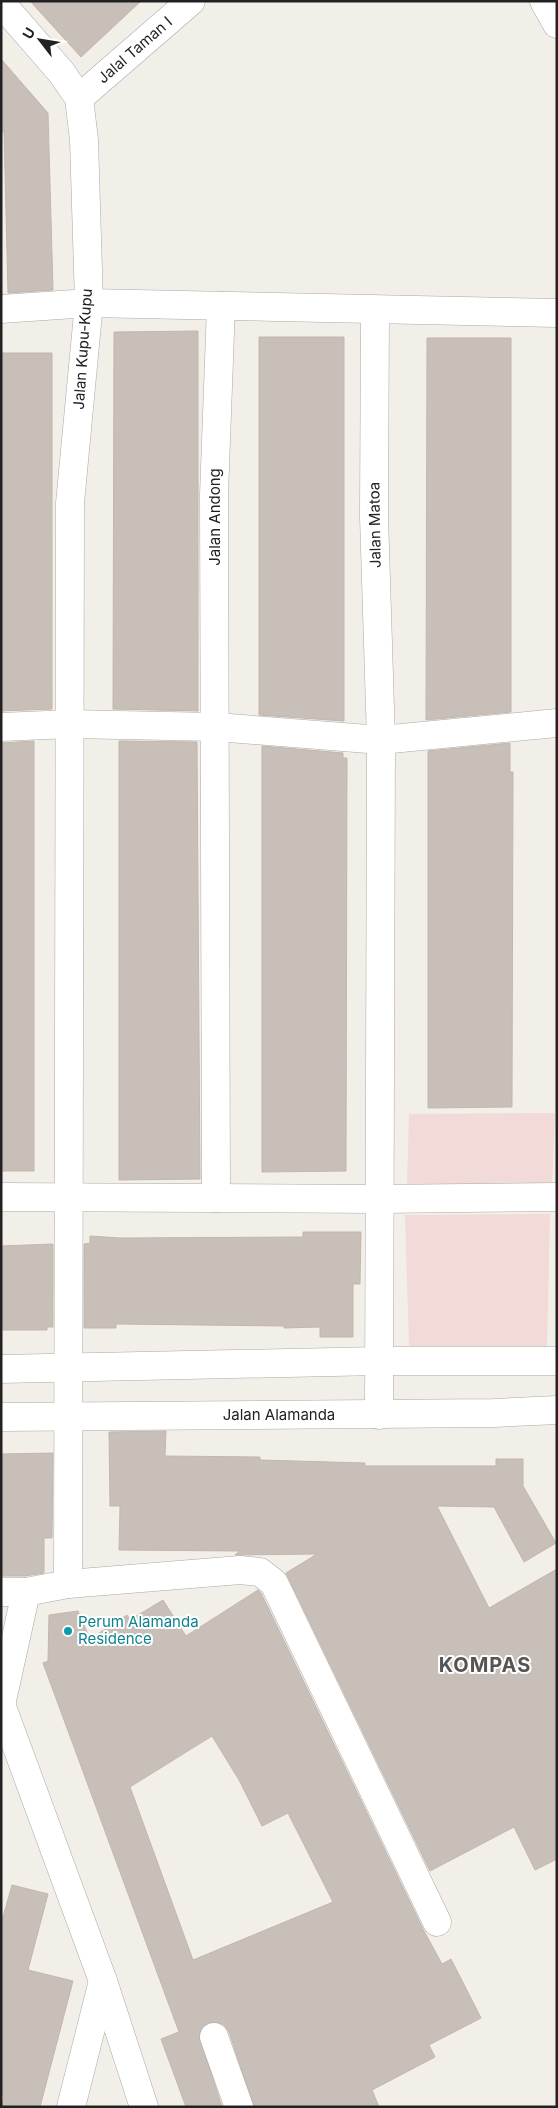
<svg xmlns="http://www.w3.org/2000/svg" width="558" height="2108" viewBox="0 0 558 2108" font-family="Inter,sans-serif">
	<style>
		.commercial { fill: #f2dad9 }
		.building { fill: #c7bfb8; stroke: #c4b6ab; fill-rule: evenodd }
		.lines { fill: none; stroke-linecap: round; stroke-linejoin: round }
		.minor-casing { stroke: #a9a9a9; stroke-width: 29 }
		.minor { stroke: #fff; stroke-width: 28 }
		.culture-dot { fill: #0f9aa8; stroke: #fff; stroke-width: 2 }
		.labels { text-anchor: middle; stroke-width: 4; stroke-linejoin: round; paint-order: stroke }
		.street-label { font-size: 15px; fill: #222; stroke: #fff }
		.culture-label { font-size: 15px; fill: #0d838f; stroke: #fff; text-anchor: start }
		.district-label { font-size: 20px; font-weight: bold; letter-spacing: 1px; fill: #555; stroke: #fff }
	</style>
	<rect width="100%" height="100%" fill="#f2efe9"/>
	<g class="commercial">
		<path d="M555,1113L552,1189L407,1185L409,1114Z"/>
		<path d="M550,1214L547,1346H409L405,1215Z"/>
	</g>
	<g class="building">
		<path d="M30,1H141L81,57Z"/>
		<path d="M1,59L48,113L53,290L8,293L4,131L1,133Z"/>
		<path d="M198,331V711L113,709L114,332Z"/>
		<path d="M259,337H344V721L259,715Z"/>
		<path d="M427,338H511V712L426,720Z"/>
		<path d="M1,353H52V709L1,711Z"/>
		<path d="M34,741V1171H1V743Z"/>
		<path d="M119,741L197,742L200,1179L119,1180Z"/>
		<path d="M510,743V772H513L512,1107L428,1108V751Z"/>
		<path d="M262,746L343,753V758H347L346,1171L262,1172Z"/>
		<path d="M303,1232H361L360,1284H353V1337H320V1327L284,1328V1326L116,1324V1328H84V1244L90,1243V1236L120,1238L303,1237Z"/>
		<path d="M53,1244V1327H47V1330H1V1246Z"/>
		<path d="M166,1431L165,1456L260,1457V1460L365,1463V1466H496V1459H523V1486L556,1543L524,1562L494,1507L437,1506L489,1608L557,1569V1859L535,1870L514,1827L430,1871L286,1573L317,1554L235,1555L240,1551L119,1550L120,1506H110L109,1432Z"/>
		<path d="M53,1453L52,1538H44V1573L25,1576H1V1454Z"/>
		<path d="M258,1590L261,1593L423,1929L442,1964L451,1959L481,2018L429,2045L435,2057L372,2090L379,2107H254L229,2032L224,2025L216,2022L208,2023L202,2027L199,2035L222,2107H186L161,2039L179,2032L43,1663L48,1661L49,1615L78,1611L90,1639L127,1615L130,1620L163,1600L186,1636ZM212,1736L239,1780L262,1826L288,1813L333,1902L193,1960L130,1787Z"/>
		<path d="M12,1885L48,1894L28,1970L73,1981L40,2107H1L4,2096L1,2095V1924Z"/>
	</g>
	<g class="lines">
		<defs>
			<g id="minor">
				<path d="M544,1L557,24"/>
				<path d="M1,3L61,72L79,98L84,140L89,303L70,503L68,1584"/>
				<path d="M79,98L191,1"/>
				<path d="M1,309L89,303L557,313"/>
				<path d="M375,310L374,516L381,740L379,1415"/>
				<path d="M1,727L70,724L216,727L381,740L557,723"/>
				<path d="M1,1197L379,1199L557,1197"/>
				<path d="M216,1198L214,495L221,306"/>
				<path d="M1,1369L379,1361H557"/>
				<path d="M1,1417L494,1413L557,1410"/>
				<path d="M1,1592H26L68,1584L240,1570L260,1572L274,1583L437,1922"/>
				<path d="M1,1704L103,1981L144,2107"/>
				<path d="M1,1705L26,1592"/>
				<path d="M214,2037L239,2107"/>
				<path d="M71,2107L103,1981"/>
			</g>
		</defs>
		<use href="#minor" class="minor-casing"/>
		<use href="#minor" class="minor"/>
	</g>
	<circle class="culture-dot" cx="68" cy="1631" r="5"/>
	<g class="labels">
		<g class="street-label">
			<text transform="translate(135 50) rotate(-41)" y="5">Jalal Taman I</text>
			<text transform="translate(83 349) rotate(-86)" y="5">Jalan Kupu-Kupu</text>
			<text transform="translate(215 517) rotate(-90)" y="5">Jalan Andong</text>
			<text transform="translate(375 525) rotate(-91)" y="5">Jalan Matoa</text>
			<text x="279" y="1420">Jalan Alamanda</text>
		</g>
		<g class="culture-label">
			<text x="78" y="1627">Perum Alamanda<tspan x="78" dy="17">Residence</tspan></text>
		</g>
		<g class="district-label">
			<text x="485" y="1672">KOMPAS</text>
		</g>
	</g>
	<rect width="558" height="2108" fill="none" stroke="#222222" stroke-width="5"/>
	<g transform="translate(40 40) rotate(301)" stroke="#ffffff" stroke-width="4" paint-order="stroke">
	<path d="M0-4L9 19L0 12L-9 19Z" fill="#222222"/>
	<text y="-8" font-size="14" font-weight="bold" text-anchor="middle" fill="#222222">U</text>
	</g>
</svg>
